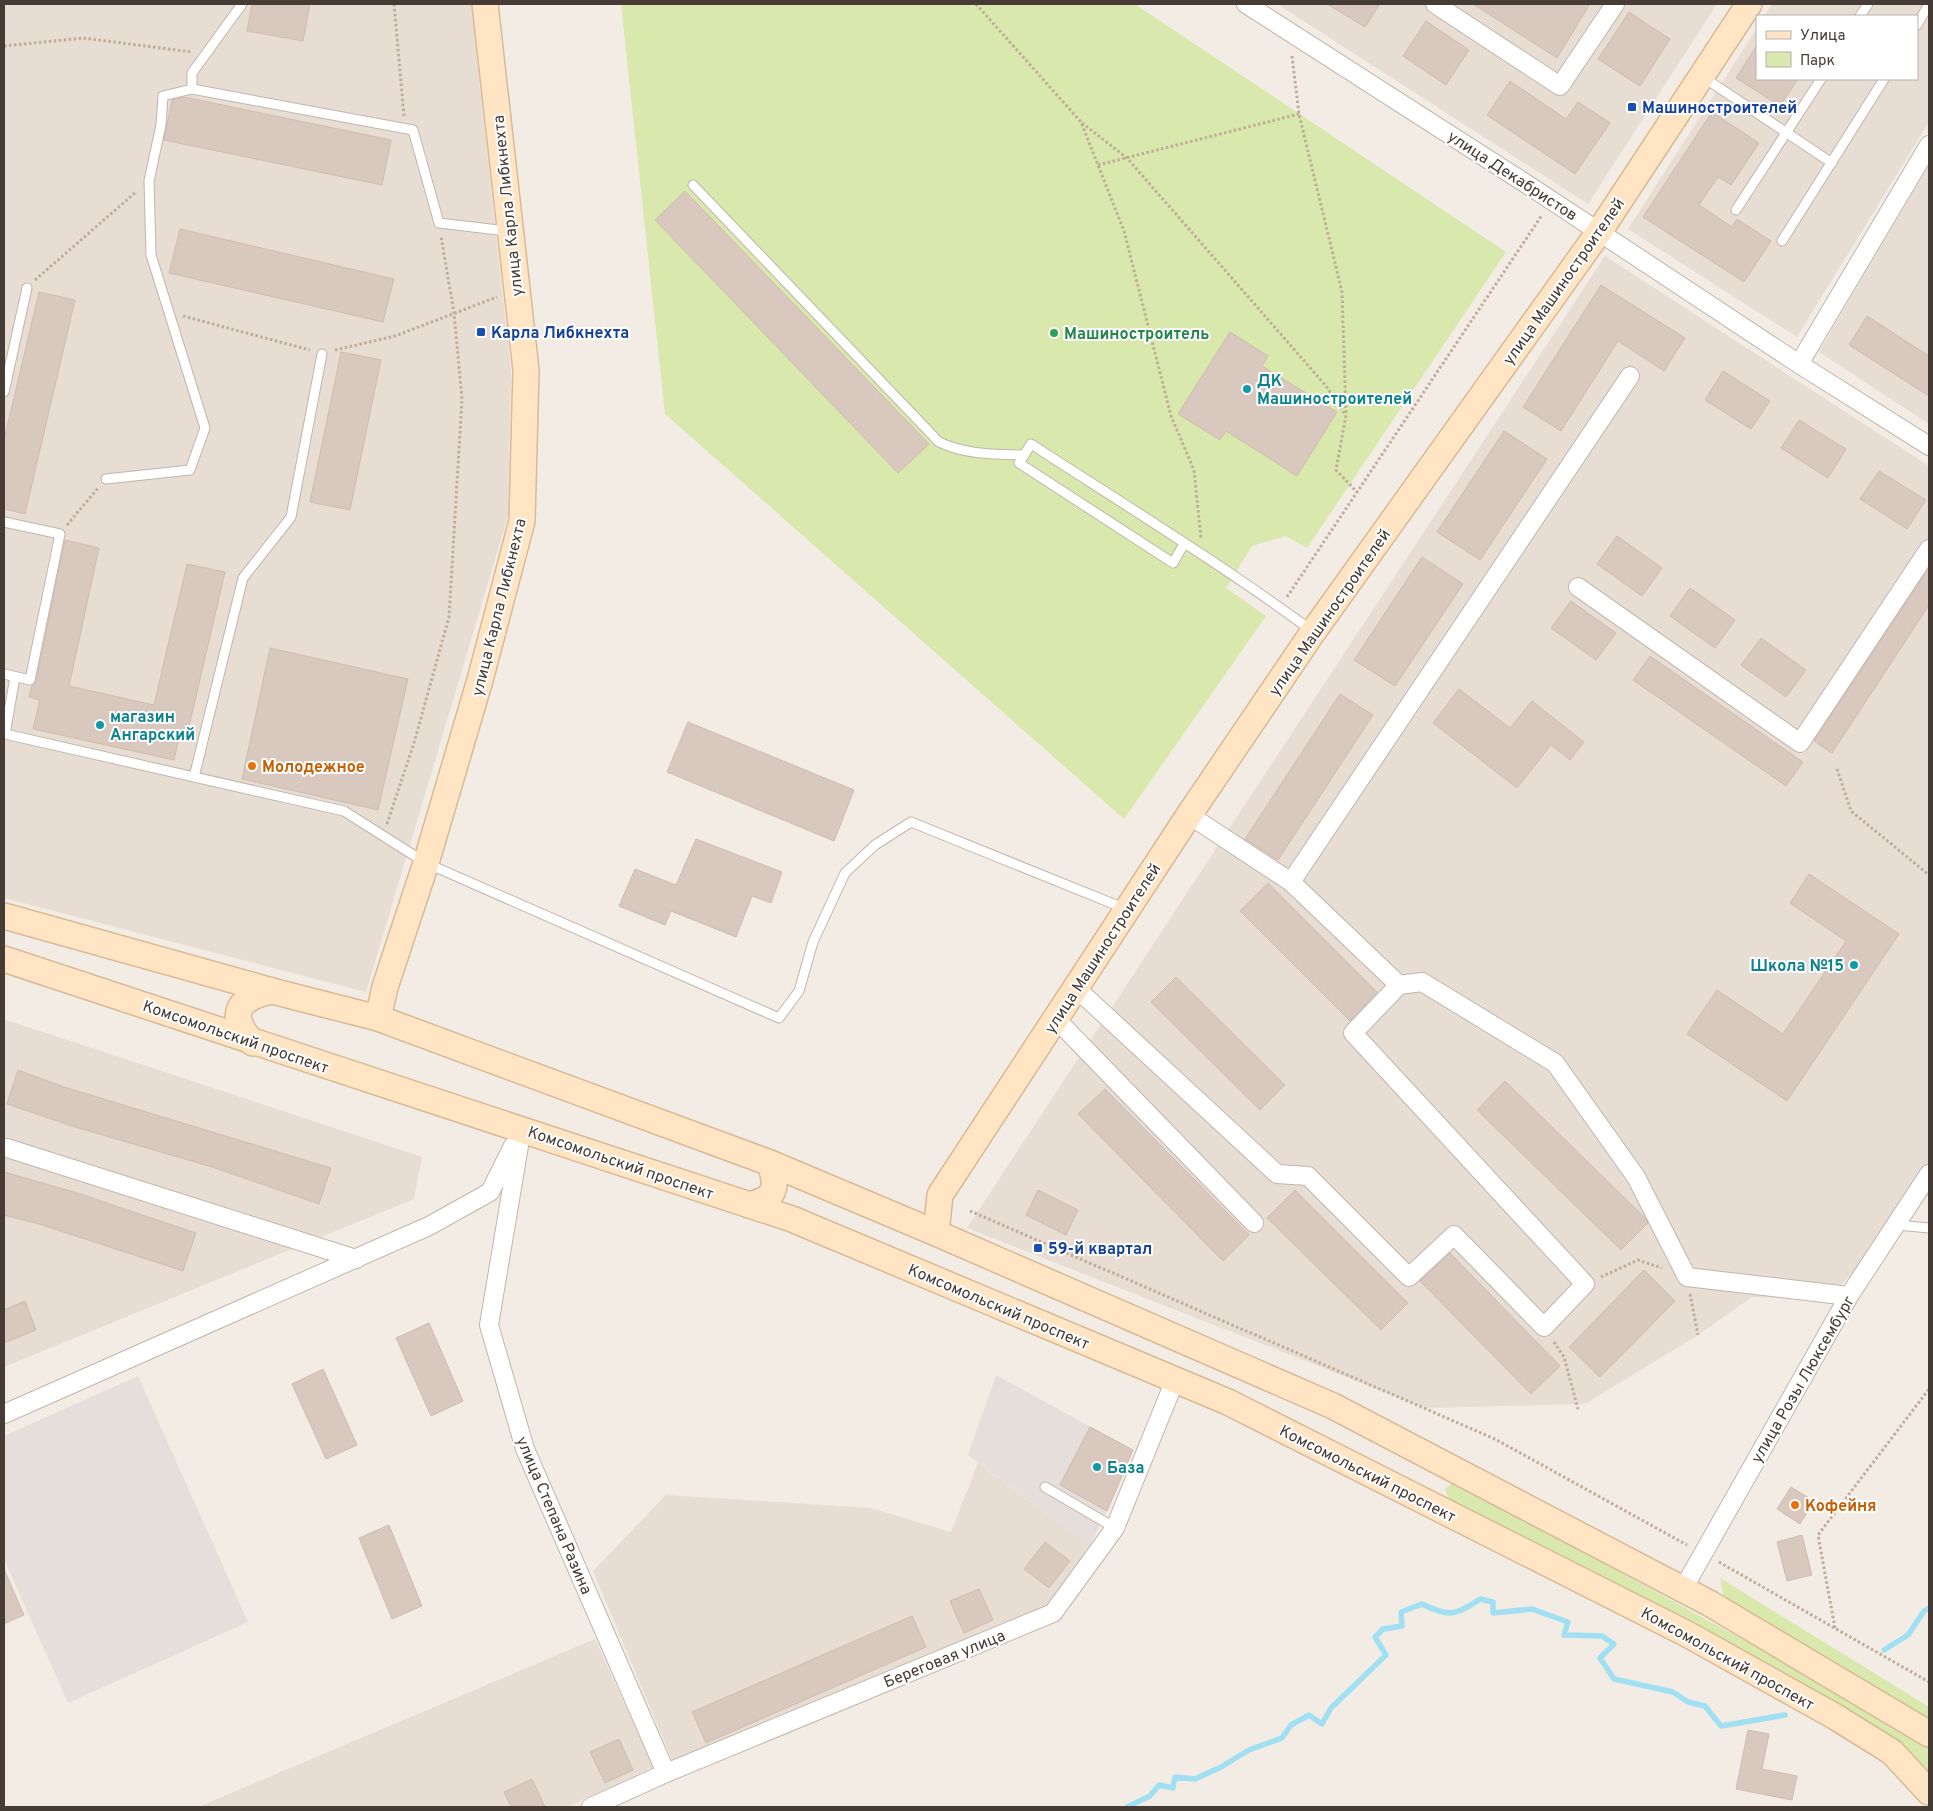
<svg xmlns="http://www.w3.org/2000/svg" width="1933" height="1811" viewBox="0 0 1933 1811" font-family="Overpass,sans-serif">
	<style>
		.residential { fill: #e7ddd3 }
		.industrial { fill: #e5deda }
		.green { fill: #d9e8ad }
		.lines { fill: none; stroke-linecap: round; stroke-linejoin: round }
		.stream { stroke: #a0e0f2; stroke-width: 5.5 }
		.building { fill: #d8c8bd; stroke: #d0bcae }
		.lane-casing { stroke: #c2b5ab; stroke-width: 11 }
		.street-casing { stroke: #c2b5ab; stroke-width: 20 }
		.secondary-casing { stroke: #d7ba96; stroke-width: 28 }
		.path { stroke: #c1ab99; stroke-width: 3; stroke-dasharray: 2.5 2.5; stroke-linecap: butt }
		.lane { stroke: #fff; stroke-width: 9 }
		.street { stroke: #fff; stroke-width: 18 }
		.secondary { stroke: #ffe5c3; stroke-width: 25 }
		.transit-dot { fill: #1a4fb4; stroke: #fff; stroke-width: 2 }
		.leisure-dot { fill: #2e9e5b; stroke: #fff; stroke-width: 2 }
		.culture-dot { fill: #0f9aa8; stroke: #fff; stroke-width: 2 }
		.food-dot { fill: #e8710a; stroke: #fff; stroke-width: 2 }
		.labels { text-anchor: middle; stroke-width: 4; stroke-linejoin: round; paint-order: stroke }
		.transit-label { font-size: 16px; font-weight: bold; fill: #164399; stroke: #fff; text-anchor: start }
		.street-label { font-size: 16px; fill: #463c35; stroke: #fff }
		.leisure-label { font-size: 16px; font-weight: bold; fill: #27864d; stroke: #fff; text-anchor: start }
		.culture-label { font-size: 16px; font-weight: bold; fill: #0d838f; stroke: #fff; text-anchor: start }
		.food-label { font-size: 16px; font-weight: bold; fill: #c56008; stroke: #fff; text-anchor: start }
	</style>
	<rect width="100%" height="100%" fill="#f3ece5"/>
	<g class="residential">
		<path d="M4,4H471L511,372L508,516L366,992L4,898Z"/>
		<path d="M1277,4H1717L1588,204Z"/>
		<path d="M1772,4H1929V122L1797,337L1628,229L1757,28V79H1917V16H1764Z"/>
		<path d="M1929,163V424L1819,352Z"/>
		<path d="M1605,256L1929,466V1176L1897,1225L1847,1279L1825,1299L1752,1297L1698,1335L1585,1404L1425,1408L967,1228Z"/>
		<path d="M4,1019L422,1157L414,1199L4,1367Z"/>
		<path d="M978,1463L1090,1546L1047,1605L673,1762L593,1571L666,1495L871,1508L951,1532Z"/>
		<path d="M595,1639L653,1767L567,1807H198Z"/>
	</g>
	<g class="industrial">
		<path d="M996,1375L1133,1450L1107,1511L1090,1546L968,1455Z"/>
		<path d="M138,1376L248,1622L68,1703L4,1559V1436Z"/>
	</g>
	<g class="green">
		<path d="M621,4H1135L1506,252L1307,548L1286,536L1252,546L1226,588L1266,616L1124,819L665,414Z"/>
		<path d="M1454,1482L1819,1681L1929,1747V1780L1628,1591L1449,1499L1445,1489Z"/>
		<path d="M1720,1578L1929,1707V1726L1724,1598Z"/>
	</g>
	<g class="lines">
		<g class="stream">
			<path d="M1884,1650L1908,1635L1924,1611L1929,1608"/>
			<path d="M1127,1807L1150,1796L1159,1785L1173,1788L1175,1777L1195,1779L1221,1767L1249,1750L1282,1738L1291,1725L1309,1715L1322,1724L1331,1708L1386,1655L1375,1637L1383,1629L1402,1626L1401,1612L1422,1604C1449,1617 1455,1616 1480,1599L1493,1602V1613L1532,1609L1568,1622L1564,1635L1602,1636L1614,1644L1600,1658L1614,1679L1673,1692L1688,1702L1705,1706L1721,1726L1785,1715"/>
		</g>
	</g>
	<g class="building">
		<path d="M252,4H310L303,41L247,31Z"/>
		<path d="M1327,4H1380L1365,27Z"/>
		<path d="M1473,4H1590L1557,58Z"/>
		<path d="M1629,12L1670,39L1640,86L1598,59Z"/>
		<path d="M1426,21L1469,50L1446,85L1403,56Z"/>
		<path d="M1757,45V79H1798L1780,106L1736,78Z"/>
		<path d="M1510,81L1566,119L1578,102L1610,123L1575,174L1487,115Z"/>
		<path d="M184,97L391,140L382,185L164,140L172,100Z"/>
		<path d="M1712,112L1759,143L1731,185L1718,177L1699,205L1732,227L1737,219L1771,241L1744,282L1643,217Z"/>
		<path d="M685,191L929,444L898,473L655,220Z"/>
		<path d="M180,229L394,279L383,322L169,273Z"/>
		<path d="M1601,285L1685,338L1664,371L1618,341L1561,431L1523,407Z"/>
		<path d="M39,292L75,300L25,514L4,509V440Z"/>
		<path d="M1867,316L1929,356V396L1849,345Z"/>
		<path d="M1230,332L1268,356L1262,366L1337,412L1297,476L1226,431L1220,440L1178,414Z"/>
		<path d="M341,352L381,360L350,510L310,502Z"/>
		<path d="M1723,371L1770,401L1751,429L1705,400Z"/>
		<path d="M1799,420L1846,449L1828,478L1781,448Z"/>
		<path d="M1504,431L1547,459L1480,560L1437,532Z"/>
		<path d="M1879,471L1926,500L1907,529L1860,499Z"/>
		<path d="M1617,536L1662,568L1642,596L1597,564Z"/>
		<path d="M65,540L99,548L69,686L154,705L187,564L225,572L188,731L181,729L174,760L33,729L40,700L29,697L32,686L36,681Z"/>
		<path d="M1422,557L1463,584L1395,686L1354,660Z"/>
		<path d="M1929,568V605L1832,753L1814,741Z"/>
		<path d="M1690,588L1735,620L1715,648L1670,616Z"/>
		<path d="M1571,601L1616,633L1596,660L1551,628Z"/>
		<path d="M1761,638L1806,670L1786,697L1741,665Z"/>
		<path d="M270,648L408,679L378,810L242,779Z"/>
		<path d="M1650,656L1803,762L1786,786L1633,680Z"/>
		<path d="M1459,689L1510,728L1532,701L1584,742L1570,760L1551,745L1517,788L1433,723Z"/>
		<path d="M1340,694L1373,715L1278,860L1245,839Z"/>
		<path d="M688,722L854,790L834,841L667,772Z"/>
		<path d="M696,839L782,872L771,903L752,896L736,937L671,911L665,925L619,906L635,869L676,885Z"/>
		<path d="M1809,874L1899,934L1787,1101L1687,1034L1717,990L1783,1034L1846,941L1790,903Z"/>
		<path d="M1268,883L1377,992L1350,1021L1240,911Z"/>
		<path d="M1176,977L1285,1085L1260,1110L1151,1002Z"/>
		<path d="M18,1070L64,1087L331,1168L319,1204L212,1167L75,1127L7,1104Z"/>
		<path d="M1505,1081L1645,1218L1648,1223L1621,1250L1477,1110Z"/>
		<path d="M1105,1089L1249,1235L1223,1261L1078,1114Z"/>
		<path d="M4,1172L74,1192L196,1233L183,1271L39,1224L4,1215Z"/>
		<path d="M1038,1190L1078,1210L1066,1235L1026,1215Z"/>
		<path d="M1295,1190L1408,1303L1381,1330L1267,1218Z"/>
		<path d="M1450,1253L1560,1366L1531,1394L1420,1281Z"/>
		<path d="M1644,1270L1675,1301L1600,1377L1569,1347Z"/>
		<path d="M25,1301L36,1330L4,1343V1310Z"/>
		<path d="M429,1323L463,1401L431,1416L396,1338Z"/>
		<path d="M323,1369L357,1445L326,1459L292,1384Z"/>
		<path d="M1090,1427L1133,1450L1107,1511L1060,1485Z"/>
		<path d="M1791,1487L1814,1501L1800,1524L1777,1509Z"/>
		<path d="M389,1525L422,1606L392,1619L359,1538Z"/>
		<path d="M1802,1535L1812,1575L1787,1581L1777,1542Z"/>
		<path d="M1045,1542L1070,1561L1049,1588L1024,1569Z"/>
		<path d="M4,1569L24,1615L4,1624Z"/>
		<path d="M979,1589L993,1620L964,1633L950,1601Z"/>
		<path d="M912,1616L926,1647L706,1743L692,1712Z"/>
		<path d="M1748,1730L1769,1734L1762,1769L1797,1776L1792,1800L1736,1789Z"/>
		<path d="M619,1739L633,1770L605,1783L590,1752Z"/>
		<path d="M532,1779L545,1807H511L504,1792Z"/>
	</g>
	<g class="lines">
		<defs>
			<g id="lane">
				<path d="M1860,16L1868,4"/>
				<path d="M1917,25L1929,4"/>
				<path d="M1703,77L1832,163"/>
				<path d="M192,89L413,130L439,223L507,231"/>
				<path d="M693,185L939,442C966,455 995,454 1024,455"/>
				<path d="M1736,210L1821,79"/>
				<path d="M1782,241L1884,79"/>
				<path d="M4,392L27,288"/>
				<path d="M106,479L190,470L205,428L151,255L149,181L161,125L163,96L192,89V73L242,4"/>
				<path d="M4,522L60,534L30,680L4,674"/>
				<path d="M1184,544L1173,563L1019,463L1031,444C1125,505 1221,564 1311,630"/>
				<path d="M15,677L5,734L344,811L426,863L779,1018L799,991L813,942L845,873L875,845L911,822L1126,909"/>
				<path d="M194,777L243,578L291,517L322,354"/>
				<path d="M1897,1225L1929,1228"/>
				<path d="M1045,1487L1115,1528"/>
			</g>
			<g id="street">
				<path d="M1246,4L1525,183L1799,364L1929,446"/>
				<path d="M1435,4L1560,86L1615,4"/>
				<path d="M1799,364L1929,145"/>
				<path d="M1578,587L1800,743L1929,549"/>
				<path d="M1189,815L1291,882L1399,985L1422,982L1555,1063L1636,1177L1687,1277L1849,1296"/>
				<path d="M1291,882L1630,376"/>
				<path d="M1077,989L1277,1174L1308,1176L1409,1277L1454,1235L1544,1327L1585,1284L1353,1033L1399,985"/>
				<path d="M1056,1019L1254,1223"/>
				<path d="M522,1128L489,1325L525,1449L666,1773"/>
				<path d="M7,1148L356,1259"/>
				<path d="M4,1414L429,1226L490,1192L513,1146"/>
				<path d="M1683,1589L1849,1296L1929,1174"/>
				<path d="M591,1807L666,1773L1053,1613L1115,1528L1175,1380"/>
			</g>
			<g id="secondary">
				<path d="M4,916L272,991L378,1018L770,1163L936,1233L1333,1406L1709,1603L1929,1734"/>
				<path d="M4,959L792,1219L1228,1402L1687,1634L1834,1716L1892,1752L1929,1792"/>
				<path d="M378,1018L385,987L426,863L480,680L522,521L526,370L485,4"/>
				<path d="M253,1043C227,1015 237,998 272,991"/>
				<path d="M749,1205C776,1198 778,1189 770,1163"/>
				<path d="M936,1233L940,1195L1189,815L1313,632L1599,232L1749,4"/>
			</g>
		</defs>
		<use href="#lane" class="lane-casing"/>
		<use href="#street" class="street-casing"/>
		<use href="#secondary" class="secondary-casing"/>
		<g class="path">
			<path d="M394,4L404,116"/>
			<path d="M976,4L1081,122L1124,231L1171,416L1194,470L1201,538"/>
			<path d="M4,46L83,38L192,52"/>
			<path d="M1292,56L1299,114L1342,292L1346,415L1336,470L1357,492"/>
			<path d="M1082,123L1127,158L1326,386L1345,414"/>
			<path d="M1098,165L1299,114"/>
			<path d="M35,280L136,192"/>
			<path d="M183,316L310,350"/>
			<path d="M335,350L395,336L497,297"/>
			<path d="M67,525L98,488"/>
			<path d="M1287,597L1542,215"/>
			<path d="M1837,769L1851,811L1929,875"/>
			<path d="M387,824L414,743L449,617L462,399L454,313L441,236"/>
			<path d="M970,1211L1495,1439L1687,1545"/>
			<path d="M1601,1277L1638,1260L1662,1268"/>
			<path d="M1690,1294L1698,1335"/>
			<path d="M1554,1342L1564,1357L1578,1409"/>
			<path d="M1719,1562L1929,1682"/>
			<path d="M1835,1628L1818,1535L1929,1389"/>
		</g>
		<use href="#lane" class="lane"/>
		<use href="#street" class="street"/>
		<use href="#secondary" class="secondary"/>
	</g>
	<g class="transit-dot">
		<rect x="1627" y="102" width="10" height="10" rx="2.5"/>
		<rect x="476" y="327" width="10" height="10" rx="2.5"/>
		<rect x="1033" y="1243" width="10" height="10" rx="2.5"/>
	</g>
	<circle class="leisure-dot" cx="1054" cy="333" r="5"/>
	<g class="culture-dot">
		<circle cx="1247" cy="389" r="5"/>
		<circle cx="100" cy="725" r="5"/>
		<circle cx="1854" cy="965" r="5"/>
		<circle cx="1097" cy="1467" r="5"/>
	</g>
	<g class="food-dot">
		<circle cx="252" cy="766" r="5"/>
		<circle cx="1795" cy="1505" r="5"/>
	</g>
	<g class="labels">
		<g class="transit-label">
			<text x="1642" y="113">Машиностроителей</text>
			<text x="491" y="338">Карла Либкнехта</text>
			<text x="1048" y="1254">59-й квартал</text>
		</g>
		<g class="street-label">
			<text transform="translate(1513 175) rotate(33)" y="6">улица Декабристов</text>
			<text transform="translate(507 206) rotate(-96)" y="6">улица Карла Либкнехта</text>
			<text transform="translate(1563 281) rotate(-55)" y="6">улица Машиностроителей</text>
			<text transform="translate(498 607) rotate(-76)" y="6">улица Карла Либкнехта</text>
			<text transform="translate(1329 612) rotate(-55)" y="6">улица Машиностроителей</text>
			<text transform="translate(1102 948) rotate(-57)" y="6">улица Машиностроителей</text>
			<text transform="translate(236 1036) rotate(19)" y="6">Комсомольский проспект</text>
			<text transform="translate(621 1162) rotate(19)" y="6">Комсомольский проспект</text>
			<text transform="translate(999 1306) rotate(23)" y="6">Комсомольский проспект</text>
			<text transform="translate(1802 1379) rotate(-60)" y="6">улица Розы Люксембург</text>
			<text transform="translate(1368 1473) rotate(27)" y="6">Комсомольский проспект</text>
			<text transform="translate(555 1515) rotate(67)" y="6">улица Степана Разина</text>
			<text transform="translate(944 1658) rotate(-22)" y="6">Береговая улица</text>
			<text transform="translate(1728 1658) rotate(29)" y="6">Комсомольский проспект</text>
		</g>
		<g class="leisure-label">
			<text x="1064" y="339">Машиностроитель</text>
		</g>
		<g class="culture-label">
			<text x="1257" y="386">ДК<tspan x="1257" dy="18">Машиностроителей</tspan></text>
			<text x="110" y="722">магазин<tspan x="110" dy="18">Ангарский</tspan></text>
			<text x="1844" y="971" text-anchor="end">Школа №15</text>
			<text x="1107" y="1473">База</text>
		</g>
		<g class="food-label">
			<text x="262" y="772">Молодежное</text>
			<text x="1805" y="1511">Кофейня</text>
		</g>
	</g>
	<rect width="1933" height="1811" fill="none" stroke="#463c35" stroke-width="10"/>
	<rect x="1756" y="15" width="162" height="65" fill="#ffffff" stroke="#b5b1ae"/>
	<rect x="1766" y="31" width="25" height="8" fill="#ffe5c3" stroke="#b5b1ae"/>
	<text x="1800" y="40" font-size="15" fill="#463c35">Улица</text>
	<rect x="1766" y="52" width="25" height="15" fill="#d9e8ad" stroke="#b5b1ae"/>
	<text x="1800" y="65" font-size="15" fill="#463c35">Парк</text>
</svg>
